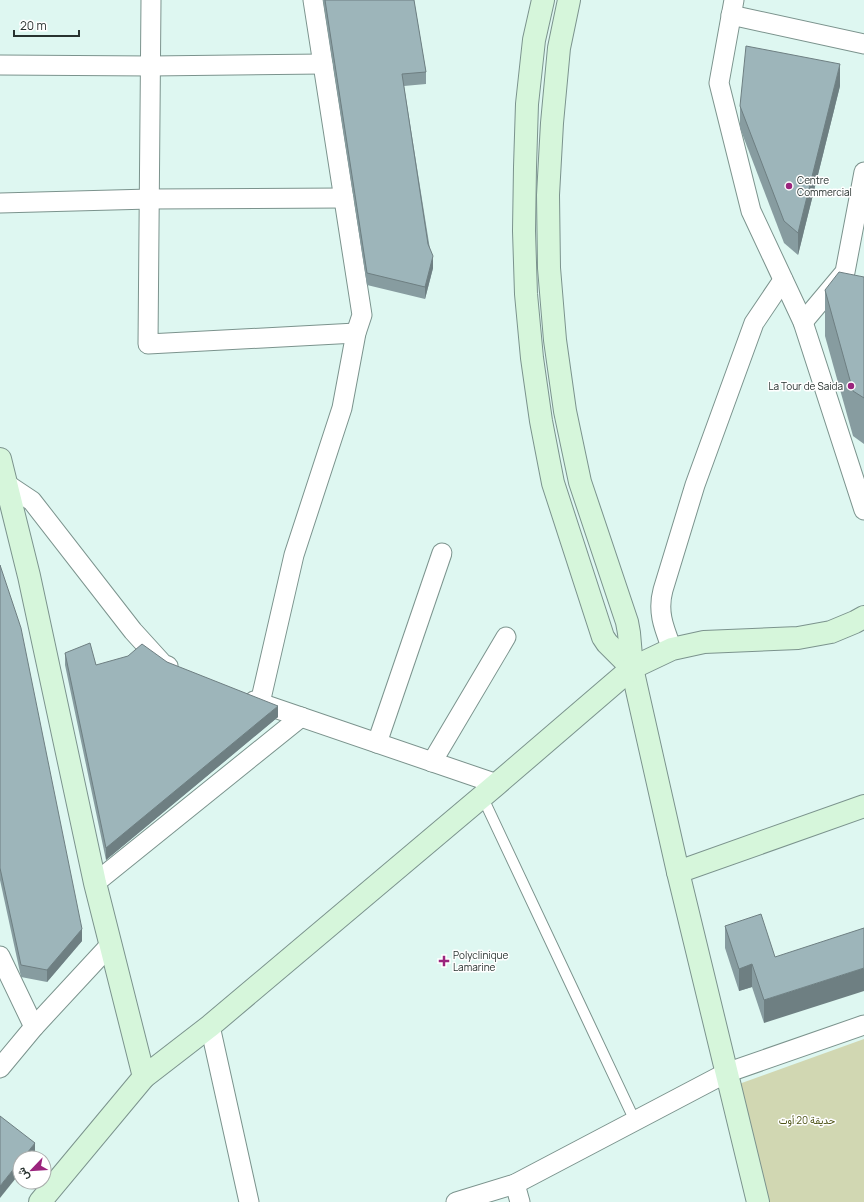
<svg xmlns="http://www.w3.org/2000/svg" width="864" height="1202" viewBox="0 0 864 1202" font-family="Manrope,Vazirmatn,sans-serif">
	<style>
		.green { fill: #d1d7b2 }
		.lines { fill: none; stroke-linecap: round; stroke-linejoin: round }
		.lane-casing { stroke: #7b938d; stroke-width: 12 }
		.street-casing { stroke: #7b938d; stroke-width: 21 }
		.secondary-casing { stroke: #7b938d; stroke-width: 24 }
		.lane { stroke: #fff; stroke-width: 10 }
		.street { stroke: #fff; stroke-width: 19 }
		.secondary { stroke: #d6f6db; stroke-width: 22 }
		.wall { fill: #879ca0 }
		.shaded-wall { fill: #6e7f82 }
		.building { fill: #9db5ba; stroke: #6e7f82 }
		.poi-dot { fill: #9b247d; stroke: #fff; stroke-width: 1.5 }
		.labels { text-anchor: middle; stroke-width: 3; stroke-linejoin: round; paint-order: stroke }
		.poi-label { font-size: 10px; fill: #28322f; stroke: #fff; text-anchor: start }
		.park-label { font-size: 10px; fill: #4d5315; stroke: #fff }
	</style>
	<rect width="100%" height="100%" fill="#def7f1"/>
	<path class="green" d="M864,1039V1202H769L739,1084Z"/>
	<g class="lines">
		<defs>
			<path id="lane" d="M482,796L635,1121"/>
			<g id="street">
				<path d="M151,0L148,344L356,333"/>
				<path d="M734,0L719,83L751,211L803,322L864,510"/>
				<path d="M731,15L864,44"/>
				<path d="M0,65L151,66L323,64"/>
				<path d="M0,203L150,199L344,198"/>
				<path d="M803,322L845,272L864,172"/>
				<path d="M5,483L32,501L133,631L163,664L168,666"/>
				<path d="M672,649C664,628 657,612 663,590L695,485L754,323L783,280"/>
				<path d="M254,701L497,784"/>
				<path d="M260,703L294,555L342,408L356,333L362,315L313,0"/>
				<path d="M377,743L442,553"/>
				<path d="M432,762L506,637"/>
				<path d="M95,883L301,717"/>
				<path d="M0,956L34,1027"/>
				<path d="M210,1026L249,1202"/>
				<path d="M0,1068L34,1027L110,945"/>
				<path d="M515,1184L520,1202"/>
				<path d="M456,1202L515,1184L726,1073L864,1025"/>
			</g>
			<g id="secondary">
				<path d="M543,0L534,40L527,104L525,167L524,231L526,294L532,358L541,421L553,483L603,637L607,643L632,668"/>
				<path d="M569,0L559,48L552,123L548,195L549,268L555,340L565,411L580,482L627,622L629,633L632,668L678,872L758,1202"/>
				<path d="M0,459L29,576L95,883L144,1077L210,1026L497,784L632,668L672,649L704,642L798,638L831,632L855,622L864,617"/>
				<path d="M678,872L864,806"/>
				<path d="M40,1202L144,1077"/>
			</g>
		</defs>
		<use href="#lane" class="lane-casing"/>
		<use href="#street" class="street-casing"/>
		<use href="#secondary" class="secondary-casing"/>
		<use href="#lane" class="lane"/>
		<use href="#street" class="street"/>
		<use href="#secondary" class="secondary"/>
	</g>
	<g class="wall">
		<path d="M323,0H414L426,72V84L404,86L433,268L425,299L367,285Z"/>
		<path d="M840,86L798,255L784,243L740,128V106Z"/>
		<path d="M864,277V444L853,436L825,336V290Z"/>
		<path d="M0,565L82,941L47,982L21,977L0,880Z"/>
		<path d="M65,653L96,665L167,662L278,717L106,860L65,665Z"/>
		<path d="M725,926L775,957L764,1023L752,987L739,991L725,948Z"/>
	</g>
	<g class="shaded-wall">
		<path d="M840,64V86L798,255V233Z"/>
		<path d="M433,256V268L425,299V287Z"/>
		<path d="M278,706V717L106,860V848Z"/>
		<path d="M82,929V941L47,982V970Z"/>
		<path d="M752,964V987L739,991V969Z"/>
		<path d="M864,968V991L764,1023V1000Z"/>
		<path d="M35,1143V1155L32,1158H23Z"/>
		<path d="M20,1161V1173L0,1198V1186Z"/>
	</g>
	<g class="building">
		<path d="M325,0H414L426,72L402,74L428,244L433,256L425,287L367,273Z"/>
		<path d="M746,46L840,64L798,233L784,221L740,106Z"/>
		<path d="M839,272L864,277V398L853,391L825,290Z"/>
		<path d="M0,565L21,628L82,929L47,970L21,965L0,868Z"/>
		<path d="M90,643L96,665L128,656L142,644L167,662L278,706L106,848L65,653Z"/>
		<path d="M761,914L775,957L864,928V968L764,1000L752,964L739,969L725,926Z"/>
		<path d="M0,1116L35,1143L23,1158H20V1161L0,1186Z"/>
	</g>
	<g class="poi-dot">
		<circle cx="789" cy="186" r="4"/>
		<circle cx="851" cy="386" r="4"/>
		<path d="M442 955h4v4h4v4h-4v4h-4v-4h-4v-4h4z"/>
	</g>
	<g class="labels">
		<g class="poi-label">
			<text x="797" y="184">Centre<tspan x="797" dy="12">Commercial</tspan></text>
			<text x="843" y="390" text-anchor="end">La Tour de Saida</text>
			<text x="453" y="959">Polyclinique<tspan x="453" dy="12">Lamarine</tspan></text>
		</g>
		<g class="park-label">
			<text x="807" y="1124">حديقة 20 أوت</text>
		</g>
	</g>
	<g transform="translate(32 1170) rotate(245)"><circle r="19" fill="#ffffff" stroke="#a9adac"/>
	<path d="M0-3L7 15L0 10L-7 15Z" fill="#9b247d"/>
	<text y="-6" font-size="11" font-weight="bold" text-anchor="middle" fill="#28322f">ش</text>
	</g>
	<path d="M14 30v6h65v-6" fill="none" stroke="#28322f" stroke-width="2"/>
	<text x="20" y="30" font-size="12" fill="#28322f" stroke="#ffffff" stroke-width="3" paint-order="stroke">20 m</text>
</svg>
